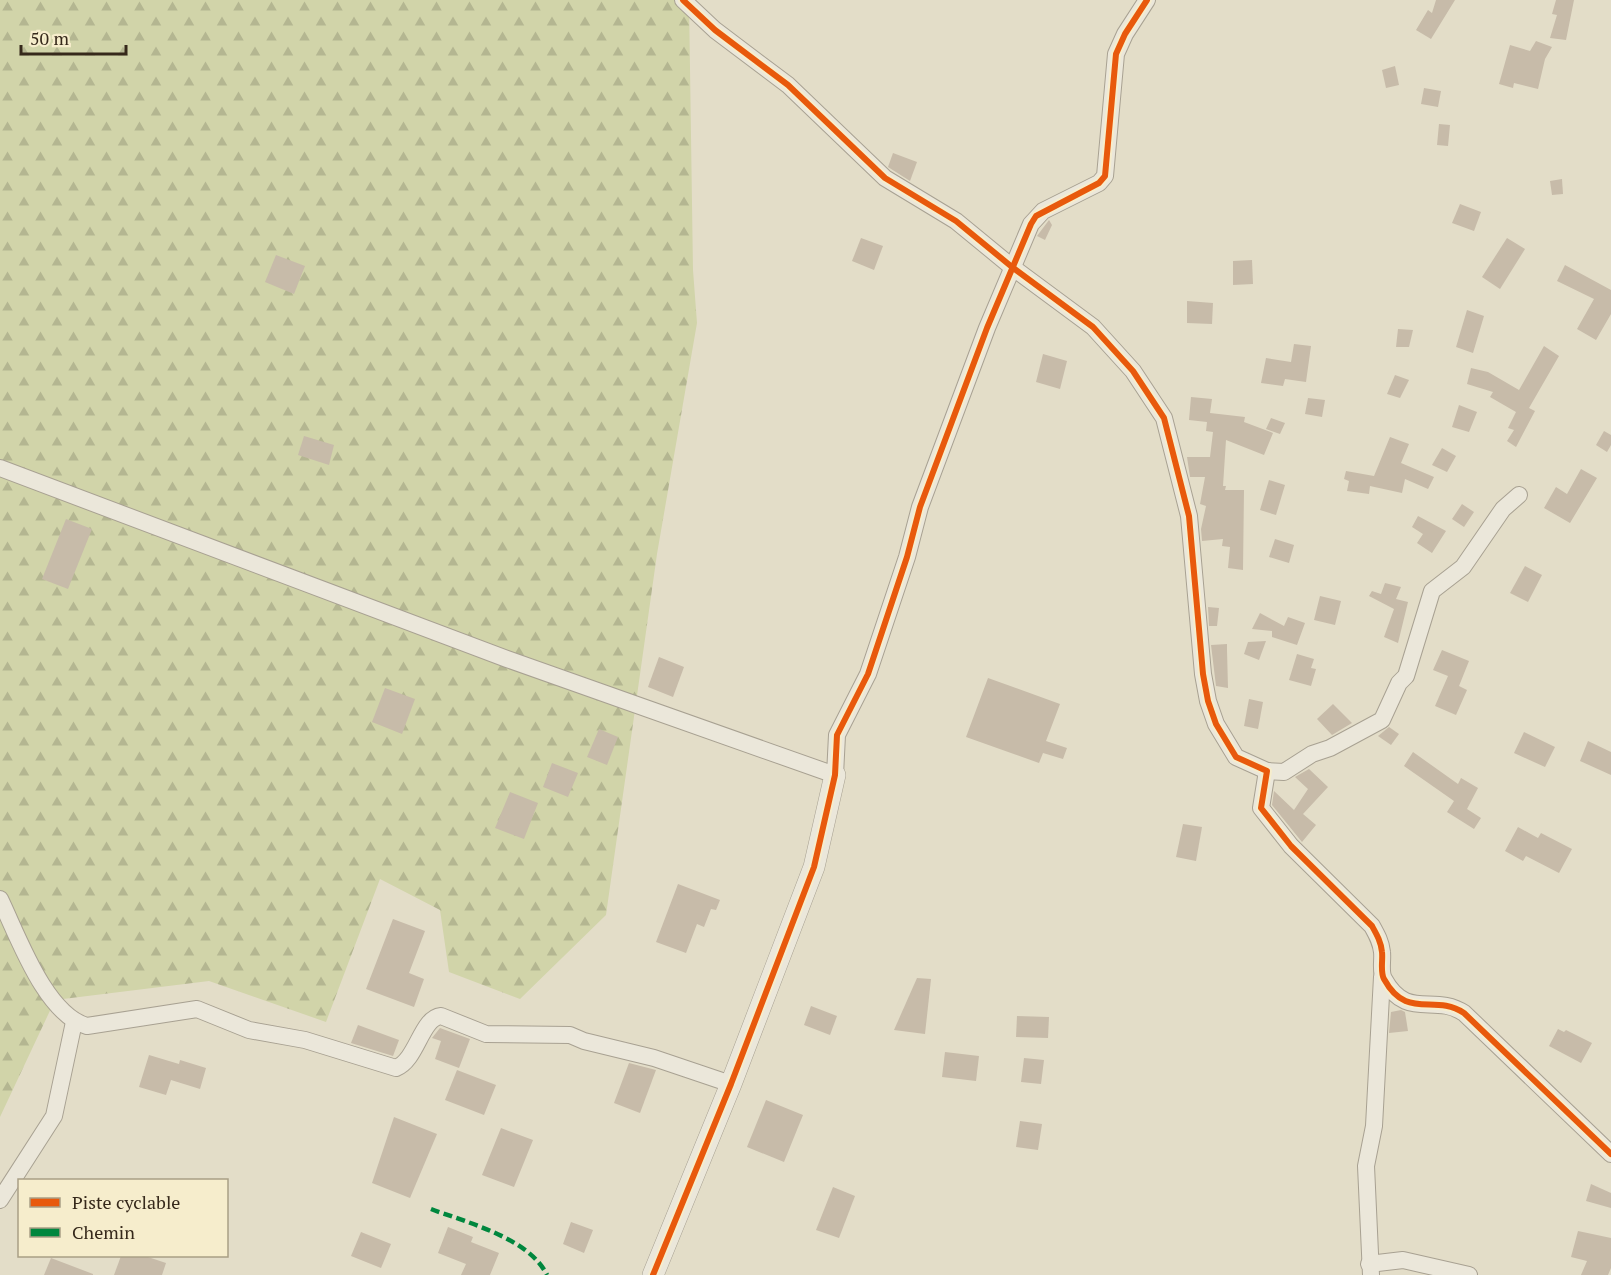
<svg xmlns="http://www.w3.org/2000/svg" width="1611" height="1275" viewBox="0 0 1611 1275" font-family="'PT Serif',serif">
	<style>
		.forest { fill: url(#forest-firs) }
		.building { fill: #c7bba9 }
		.lines { fill: none; stroke-linecap: round; stroke-linejoin: round }
		.minor-casing { stroke: #a8a192; stroke-width: 18 }
		.tertiary-casing { stroke: #a8a192; stroke-width: 22 }
		.minor { stroke: #ebe7da; stroke-width: 16 }
		.tertiary { stroke: #ebe7da; stroke-width: 21 }
		.quiet { stroke: #00873e; stroke-width: 4.5; stroke-dasharray: 9 4.5; stroke-linecap: butt }
		.cycleway-casing { stroke: #f6edcc; stroke-width: 10 }
		.cycleway { stroke: #e8590c; stroke-width: 6 }
	</style>
	<defs>
		<pattern id="forest-firs" width="22" height="20" patternUnits="userSpaceOnUse" patternTransform="scale(1.5)"><rect width="22" height="20" fill="#d1d4a9"/><path d="M5 1l3.5 6h-7zM16 11l3.5 6h-7z" fill="#b4b691"/></pattern>
	</defs>
	<rect width="100%" height="100%" fill="#e3ddc8"/>
	<path class="forest" d="M0,0H689L693,270L697,323L657,554L606,915L520,999L449,972L440,910L380,879L326,1022L209,981L55,1000L0,1117Z"/>
	<g class="building">
		<path d="M1436,0H1455L1431,39L1416,30L1428,10L1432,13Z"/>
		<path d="M1556,0H1574L1566,40L1550,38L1557,15L1552,14Z"/>
		<path d="M1536,41L1552,47L1545,59L1538,89L1514,83L1513,88L1499,84L1510,45L1530,51Z"/>
		<path d="M1395,66L1399,85L1386,88L1382,70Z"/>
		<path d="M1424,88L1441,91L1438,107L1421,104Z"/>
		<path d="M1439,124L1450,125L1448,146L1437,145Z"/>
		<path d="M893,153L917,162L910,181L888,167Z"/>
		<path d="M1562,179L1563,194L1552,195L1550,181Z"/>
		<path d="M1460,204L1481,212L1474,231L1452,223Z"/>
		<path d="M1049,220L1052,225L1045,240L1037,236Z"/>
		<path d="M861,238L883,246L874,270L852,261Z"/>
		<path d="M1507,238L1525,249L1500,289L1482,277Z"/>
		<path d="M276,255L305,266L294,294L265,282Z"/>
		<path d="M1252,260L1253,284L1233,285V261Z"/>
		<path d="M1565,265L1611,290V314L1596,340L1577,329L1594,299L1557,281Z"/>
		<path d="M1187,301L1213,303L1212,324L1187,323Z"/>
		<path d="M1467,310L1484,316L1473,353L1456,347Z"/>
		<path d="M1398,329L1413,330L1409,347H1396Z"/>
		<path d="M1294,344L1311,346L1306,382L1285,379L1283,386L1261,383L1266,358L1291,362Z"/>
		<path d="M1544,346L1559,356L1529,408L1535,411L1516,447L1507,441L1514,430L1508,428L1516,412L1490,397L1493,392L1467,384L1471,368L1488,372L1519,390Z"/>
		<path d="M1043,354L1067,361L1060,389L1036,382Z"/>
		<path d="M1395,375L1409,380L1400,398L1387,394Z"/>
		<path d="M1191,397L1212,399L1210,413L1245,417L1244,422L1273,433L1264,455L1226,440L1223,486H1226L1225,490H1244L1243,570L1228,568L1230,547L1222,546L1223,539L1202,541L1201,529L1206,506L1200,504L1205,477H1190L1187,457H1210L1213,432L1206,431L1207,422L1189,420Z"/>
		<path d="M1308,398L1325,400L1322,417L1305,414Z"/>
		<path d="M1459,405L1477,412L1469,432L1452,427Z"/>
		<path d="M1271,418L1285,423L1280,434L1266,429Z"/>
		<path d="M1604,431L1611,435V445L1607,452L1596,445Z"/>
		<path d="M304,436L334,445L329,465L298,455Z"/>
		<path d="M1390,437L1409,444L1401,463L1434,477L1428,489L1405,479L1402,493L1370,486L1369,494L1347,491L1349,481L1344,479L1346,471L1374,476Z"/>
		<path d="M1442,448L1456,456L1447,472L1432,465Z"/>
		<path d="M1581,469L1597,478L1570,523L1544,508L1556,487L1567,494Z"/>
		<path d="M1269,480L1285,485L1276,515L1260,510Z"/>
		<path d="M1462,504L1474,512L1464,527L1452,519Z"/>
		<path d="M1418,516L1446,531L1432,553L1417,543L1423,534L1412,527Z"/>
		<path d="M66,519L92,529L68,589L42,579Z"/>
		<path d="M1275,539L1294,545L1289,563L1269,557Z"/>
		<path d="M1525,566L1542,575L1528,602L1510,593Z"/>
		<path d="M1385,583L1401,587L1396,599L1408,602L1398,643L1384,637L1394,609L1369,596L1372,591L1381,594Z"/>
		<path d="M1320,596L1341,601L1335,625L1314,620Z"/>
		<path d="M1208,607L1219,608L1217,626H1209Z"/>
		<path d="M1260,613L1284,626L1288,617L1305,623L1297,645L1272,637V631L1252,629Z"/>
		<path d="M1266,641L1259,660L1244,654L1248,642Z"/>
		<path d="M1227,644V650L1228,688L1216,686L1211,645Z"/>
		<path d="M1442,650L1469,661L1459,686L1467,690L1456,715L1435,706L1448,676L1433,670Z"/>
		<path d="M1297,654L1314,659L1311,668L1316,669L1311,686L1289,680Z"/>
		<path d="M659,657L684,667L673,697L648,687Z"/>
		<path d="M988,678L1060,704L1046,741L1067,748L1063,759L1043,753L1039,763L966,737Z"/>
		<path d="M385,688L415,699L402,734L372,722Z"/>
		<path d="M1249,699L1263,702L1258,729L1244,726Z"/>
		<path d="M1333,704L1352,723L1332,735L1317,719Z"/>
		<path d="M1389,727L1399,734L1391,745L1378,736Z"/>
		<path d="M599,729L618,737L607,765L587,757Z"/>
		<path d="M1524,732L1555,747L1545,767L1514,753Z"/>
		<path d="M1588,741L1611,752V775L1580,761Z"/>
		<path d="M1413,752L1458,784L1461,778L1478,788L1467,809L1481,818L1474,829L1447,812L1454,801L1404,766Z"/>
		<path d="M552,763L578,773L568,797L543,787Z"/>
		<path d="M1309,769L1328,787L1303,814L1316,825L1302,842L1272,805L1274,791L1294,810L1308,789L1295,777Z"/>
		<path d="M510,792L538,803L524,839L495,828Z"/>
		<path d="M1183,824L1202,827L1196,861L1176,857Z"/>
		<path d="M1518,827L1538,838L1541,833L1572,849L1559,873L1526,856L1523,861L1505,851Z"/>
		<path d="M678,884L720,900L716,910L711,909L704,927L697,924L686,953L656,942Z"/>
		<path d="M393,919L425,931L409,973L424,979L414,1007L366,989Z"/>
		<path d="M917,978L931,979L925,1034L894,1030Z"/>
		<path d="M811,1006L837,1016L830,1035L804,1025Z"/>
		<path d="M1401,1010L1405,1012L1408,1031L1389,1033L1391,1012Z"/>
		<path d="M1017,1016L1049,1017L1048,1038L1016,1037Z"/>
		<path d="M358,1025L399,1040L393,1056L351,1043Z"/>
		<path d="M440,1028L470,1039L459,1068L435,1059L441,1041L432,1038Z"/>
		<path d="M1558,1029L1564,1032L1566,1030L1592,1043L1581,1063L1549,1046Z"/>
		<path d="M945,1052L979,1056L976,1081L942,1077Z"/>
		<path d="M149,1055L179,1064L180,1060L206,1068L200,1089L171,1080L166,1095L139,1087Z"/>
		<path d="M1024,1058L1044,1060L1041,1084L1021,1082Z"/>
		<path d="M629,1063L656,1070L640,1113L614,1103Z"/>
		<path d="M457,1070L496,1085L484,1115L445,1100Z"/>
		<path d="M766,1100L803,1115L784,1162L747,1147Z"/>
		<path d="M394,1117L437,1134L410,1198L372,1183Z"/>
		<path d="M1020,1121L1042,1124L1038,1150L1016,1147Z"/>
		<path d="M501,1128L533,1140L514,1187L482,1175Z"/>
		<path d="M1591,1184L1611,1193V1208L1586,1201Z"/>
		<path d="M833,1187L855,1196L839,1238L816,1230Z"/>
		<path d="M571,1222L593,1230L584,1253L563,1244Z"/>
		<path d="M448,1227L473,1237L471,1242L499,1253L490,1275H461L466,1264L438,1253Z"/>
		<path d="M1578,1231L1611,1238V1268L1608,1275H1581L1587,1261L1571,1257Z"/>
		<path d="M361,1232L391,1244L381,1268L351,1256Z"/>
		<path d="M121,1256H145L166,1263L162,1275H114Z"/>
		<path d="M51,1258L93,1274V1275H44Z"/>
	</g>
	<g class="lines">
		<defs>
			<g id="minor">
				<path d="M683,0L715,30L788,85L885,178L956,221L1012,267L1093,327L1133,371L1164,418L1189,516L1203,674L1208,701L1216,724L1236,757L1267,771L1261,808L1291,846L1372,926C1377,935 1381,942 1382,952C1383,960 1380,972 1384,979C1407,1021 1434,993 1464,1013L1611,1154"/>
				<path d="M0,468L507,659L835,775L837,735L868,674L907,557L920,507L987,328L1031,224L1043,211L1099,183L1105,176L1116,54L1125,34L1147,0"/>
				<path d="M1267,771L1284,772L1312,754L1330,748L1382,720L1399,683L1406,676L1432,591L1463,567L1503,509L1519,495"/>
				<path d="M0,899C18,936 45,1014 87,1026L197,1009L249,1030L305,1040L396,1068C417,1060 421,1018 441,1016L486,1034L570,1035L584,1041L654,1058L731,1084"/>
				<path d="M0,1200L54,1116L74,1022"/>
				<path d="M1369,1264L1403,1260L1469,1275"/>
				<path d="M1371,1275L1366,1166L1374,1126L1382,977"/>
			</g>
			<path id="tertiary" d="M653,1275L731,1084L814,867L835,775"/>
		</defs>
		<use href="#minor" class="minor-casing"/>
		<use href="#tertiary" class="tertiary-casing"/>
		<use href="#minor" class="minor"/>
		<use href="#tertiary" class="tertiary"/>
		<path class="quiet" d="M431,1209C468,1223 529,1238 547,1275"/>
		<defs>
			<g id="cycleway">
				<path d="M683,0L715,30L788,85L885,178L956,221L1012,267L1093,327L1133,371L1164,418L1189,516L1203,674L1208,701L1216,724L1236,757L1267,771L1261,808L1291,846L1372,926C1377,935 1381,942 1382,952C1383,960 1380,972 1384,979C1407,1021 1434,993 1464,1013L1611,1154"/>
				<path d="M653,1275L731,1084L814,867L835,775L837,735L868,674L907,557L920,507L987,328L1031,224L1036,216L1099,183L1105,176L1116,54L1125,34L1147,0"/>
			</g>
		</defs>
		<use href="#cycleway" class="cycleway-casing"/>
		<use href="#cycleway" class="cycleway"/>
	</g>
	<rect x="18" y="1179" width="210" height="78" fill="#f6edcc" stroke="#a99f85" stroke-width="1.5"/>
	<rect x="30" y="1198" width="30" height="9" fill="#e8590c" stroke="#a99f85" stroke-width="1.5"/>
	<text x="72" y="1209" font-size="18" fill="#36291b">Piste cyclable</text>
	<rect x="30" y="1228" width="30" height="9" fill="#00873e" stroke="#a99f85" stroke-width="1.5"/>
	<text x="72" y="1239" font-size="18" fill="#36291b">Chemin</text>
	<path d="M21 45v9h105v-9" fill="none" stroke="#36291b" stroke-width="3"/>
	<text x="30" y="45" font-size="18" fill="#36291b" stroke="#f6edcc" stroke-width="4.5" paint-order="stroke">50 m</text>
</svg>
